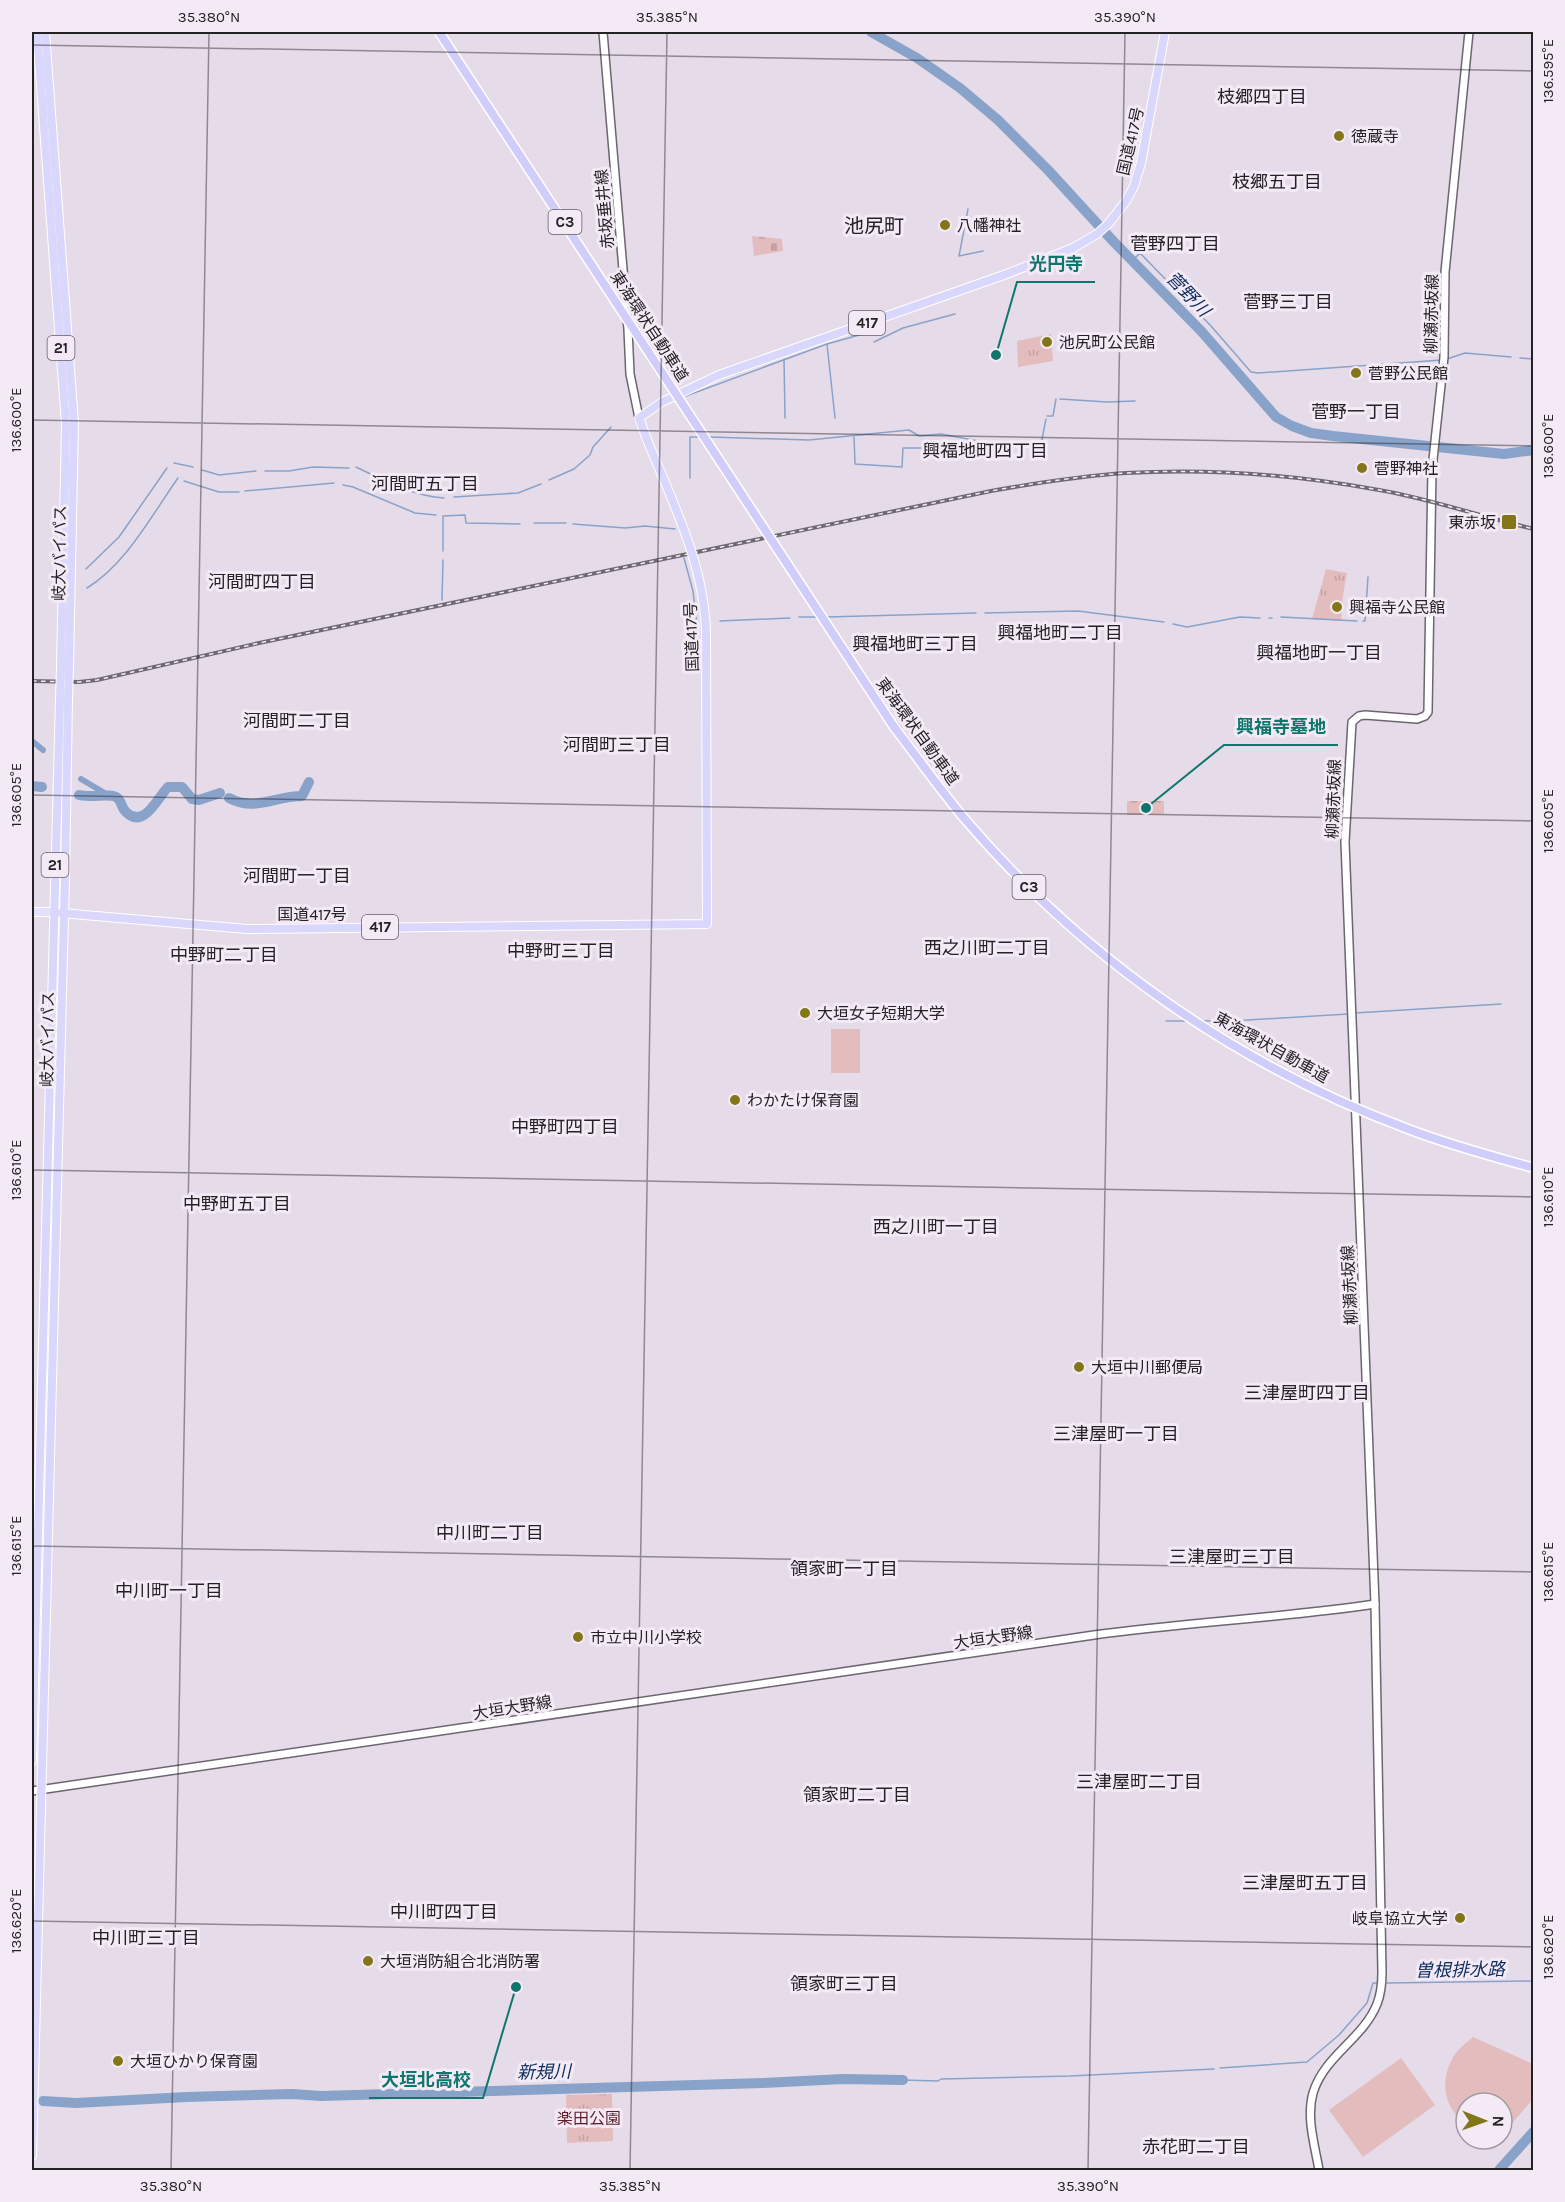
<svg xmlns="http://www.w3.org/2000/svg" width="1565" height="2202" viewBox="0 0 1565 2202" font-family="Karla,'Noto Sans JP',sans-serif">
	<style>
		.grass { fill: url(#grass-tufts) }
		.cemetery { fill: url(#cemetery-stones) }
		.pitch { fill: #e3bcbe }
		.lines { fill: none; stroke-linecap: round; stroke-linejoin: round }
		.stream { stroke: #89a2c9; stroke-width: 1.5 }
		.canal { stroke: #89a2c9; stroke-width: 6 }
		.river { stroke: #89a2c9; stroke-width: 10 }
		.secondary-casing { stroke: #6d6570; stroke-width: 10 }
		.primary-casing { stroke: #fff; stroke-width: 10 }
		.trunk-casing { stroke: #fff; stroke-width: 10 }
		.secondary { stroke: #fff; stroke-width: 7 }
		.primary { stroke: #e3e1fd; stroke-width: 8 }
		.trunk { stroke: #dad7fc; stroke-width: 8 }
		.rail-casing { stroke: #6f6971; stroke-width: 4 }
		.rail { stroke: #f3eaf6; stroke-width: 1.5; stroke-dasharray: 4.5; stroke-linecap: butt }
		.trunk-bridge-casing { stroke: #fff; stroke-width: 10; stroke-linecap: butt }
		.motorway-bridge-casing { stroke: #fff; stroke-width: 11; stroke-linecap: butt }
		.trunk-bridge { stroke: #dad7fc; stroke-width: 8 }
		.motorway-bridge { stroke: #d0cdfb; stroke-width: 8 }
		.ticks { fill: none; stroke: #252226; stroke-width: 1.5; stroke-opacity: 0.45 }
		.poi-dot { fill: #827619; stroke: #f3eaf6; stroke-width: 2 }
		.labels { text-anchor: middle; stroke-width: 6; stroke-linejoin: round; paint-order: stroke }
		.shield { fill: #f3eaf6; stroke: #635e64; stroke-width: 1.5 }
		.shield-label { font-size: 15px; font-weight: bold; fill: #252226 }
		.poi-label { font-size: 16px; fill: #252226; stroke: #f3eaf6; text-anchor: start }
		.street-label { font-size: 16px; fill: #252226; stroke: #f3eaf6 }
		.park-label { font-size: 16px; fill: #5f1e28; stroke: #f3eaf6 }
		.neighbourhood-label { font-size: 18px; fill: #252226; stroke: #f3eaf6 }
		.water-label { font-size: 18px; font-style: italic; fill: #0d2d5d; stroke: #f3eaf6 }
		.quarter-label { font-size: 20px; fill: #252226; stroke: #f3eaf6 }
		.leader { fill: none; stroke: #0f766e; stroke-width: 2 }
		.callout-dot { fill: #0f766e; stroke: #f3eaf6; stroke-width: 2 }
		.callout-label { font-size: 18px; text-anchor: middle; font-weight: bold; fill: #0f766e; stroke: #f3eaf6; stroke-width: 6; stroke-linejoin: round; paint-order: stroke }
		.neatline { fill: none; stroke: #252226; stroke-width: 2 }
		.ticks-label { font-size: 15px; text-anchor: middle; fill: #252226 }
	</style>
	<defs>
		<pattern id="grass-tufts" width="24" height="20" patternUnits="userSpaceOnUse" patternTransform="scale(1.5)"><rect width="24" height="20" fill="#e3bcbe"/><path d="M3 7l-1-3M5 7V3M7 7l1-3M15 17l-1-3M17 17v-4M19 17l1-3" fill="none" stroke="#c3a1a3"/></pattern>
		<pattern id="cemetery-stones" width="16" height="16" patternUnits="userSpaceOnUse" patternTransform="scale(1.5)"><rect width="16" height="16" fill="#e3bcbe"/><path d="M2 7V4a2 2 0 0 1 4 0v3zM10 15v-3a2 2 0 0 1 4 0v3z" fill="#c3a1a3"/></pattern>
	</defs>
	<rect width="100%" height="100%" fill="#e6dce9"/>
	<g class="grass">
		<path d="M1051,334L1053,361L1018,367L1017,341Z"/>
		<path d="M1326,569L1347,573L1343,595L1341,621L1312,619Z"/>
		<path d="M612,2094L613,2141L567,2143L566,2095Z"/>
	</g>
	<g class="cemetery">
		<path d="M752,236L782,239L783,251L754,256Z"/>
		<path d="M1127,801H1164V814L1127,815Z"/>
	</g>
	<g class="pitch">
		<rect x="831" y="1029" width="29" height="44"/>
		<path d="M1473,2037L1533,2064V2099L1502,2135V2103H1466V2125C1444,2107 1439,2083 1453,2057C1457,2050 1466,2043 1473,2037Z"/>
		<path d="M1401,2058L1435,2105L1363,2157L1329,2110Z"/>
	</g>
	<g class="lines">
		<g class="stream">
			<path d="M968,209L959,256L983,251"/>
			<path d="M1132,261L1140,253L1211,326L1251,372L1258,373L1442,360"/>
			<path d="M874,342L903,328L955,314"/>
			<path d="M827,344L835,418"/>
			<path d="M1520,358L1534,359"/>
			<path d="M784,359L785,418"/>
			<path d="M1447,359L1465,353L1511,357"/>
			<path d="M683,397L827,344L863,334"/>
			<path d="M1060,399L1107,402L1135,401"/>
			<path d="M1047,416H1053L1056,399"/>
			<path d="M710,437L809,440L909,430L919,436L941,434L989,443L1041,444L1046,419"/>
			<path d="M854,437L855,464L902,467L903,448H945V451L971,452"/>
			<path d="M174,463L193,467"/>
			<path d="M356,467C385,481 412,496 444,498"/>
			<path d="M202,470L219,475L256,471"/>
			<path d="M265,471H289L313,467L349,468"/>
			<path d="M690,478V437H699"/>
			<path d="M549,480L574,469L590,455L593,447L611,427"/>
			<path d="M184,481L219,492H239"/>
			<path d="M343,485L353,487L415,513L436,515"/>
			<path d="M245,491L334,483"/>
			<path d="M454,497L518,493L541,484"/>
			<path d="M534,523H566"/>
			<path d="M573,524L625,528L645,526L675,529"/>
			<path d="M443,551V516L465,515L466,523L520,524"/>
			<path d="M684,558L693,591L697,625"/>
			<path d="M86,569L119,537L167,468"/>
			<path d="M87,588C127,563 151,516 178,478"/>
			<path d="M442,600L443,560"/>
			<path d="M985,613L1078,611L1164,622"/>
			<path d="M799,617H819"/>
			<path d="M826,617L976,613"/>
			<path d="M1281,617L1357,621"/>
			<path d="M1269,618H1272"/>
			<path d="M720,621L790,618"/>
			<path d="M1363,621H1365L1368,577"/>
			<path d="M1173,624L1187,627L1240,617L1260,618"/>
			<path d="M1355,1013L1501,1004"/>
			<path d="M1166,1021H1189"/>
			<path d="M1203,1021L1247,1020L1348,1014"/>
			<path d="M1387,1983L1534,1981"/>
			<path d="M1220,2068L1307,2062L1339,2035L1367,2003L1373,1983H1377"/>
			<path d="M903,2080L938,2081L941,2079L1070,2076L1214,2069"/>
		</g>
		<g class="canal">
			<path d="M32,741L43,750"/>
			<path d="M81,779L108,795"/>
		</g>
		<g class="river">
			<path d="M871,32L917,58L960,88L998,120L1048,170L1113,241L1202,332L1276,417L1292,426L1311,433L1333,436L1504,454L1534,450"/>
			<path d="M32,786L42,787"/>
			<path d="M79,795C90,798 110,793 116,797C122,800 121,808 126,812C144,830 158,797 168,787H182L192,799L199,800L220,793"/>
			<path d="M229,798C256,812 274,796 302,796L309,782"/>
			<path d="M43,2101L76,2103L186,2097L292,2094L321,2096L763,2083L843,2079L903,2080"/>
			<path d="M1499,2170L1534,2131"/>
		</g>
		<defs>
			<g id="secondary">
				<path d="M603,32L628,329L630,374L639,418"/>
				<path d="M32,1791L1094,1635C1188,1622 1282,1618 1375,1604"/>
				<path d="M1319,2170C1315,2146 1306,2118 1313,2093C1324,2056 1363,2039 1377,2004C1381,1994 1382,1983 1382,1972L1375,1604L1345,842L1352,722L1359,716L1365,715L1417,719L1425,716L1428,712L1432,469L1444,357L1445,272L1469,32"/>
			</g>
			<path id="primary" d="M32,912H54"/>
			<g id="trunk">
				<path d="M37,32L66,424L61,666"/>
				<path d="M45,32L74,423L69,665"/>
				<path d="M648,442L639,418L662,402L719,375L1004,275L1073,248L1097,234L1109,223L1126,201L1134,186L1141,163L1165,32"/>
				<path d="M61,913L247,929L707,924L706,632"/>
				<path d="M32,1761L60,699"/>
				<path d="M32,2156L65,877L68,700"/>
			</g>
		</defs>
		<use href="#secondary" class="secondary-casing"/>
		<use href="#primary" class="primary-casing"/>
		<use href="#trunk" class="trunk-casing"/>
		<use href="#secondary" class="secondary"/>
		<use href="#primary" class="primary"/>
		<use href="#trunk" class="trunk"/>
		<defs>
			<path id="rail" d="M32,681L79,682L97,680L259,643L991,491C1036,483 1080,476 1126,473C1211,468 1296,475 1379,490C1431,499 1482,517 1534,529"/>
		</defs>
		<use href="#rail" class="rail-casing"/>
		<use href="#rail" class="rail"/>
		<defs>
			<g id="trunk-bridge">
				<path d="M648,442C673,503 704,564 706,632"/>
				<path d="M60,699L61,666"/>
				<path d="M68,700L69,665"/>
			</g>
			<path id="motorway-bridge" d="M439,32L894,727C917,757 939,788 963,817C1082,957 1236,1065 1408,1129C1449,1145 1491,1156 1534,1168"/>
		</defs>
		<use href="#trunk-bridge" class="trunk-bridge-casing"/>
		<use href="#motorway-bridge" class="motorway-bridge-casing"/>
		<use href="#trunk-bridge" class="trunk-bridge"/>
		<use href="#motorway-bridge" class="motorway-bridge"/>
	</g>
	<path class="ticks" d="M32,45L1534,71M32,420L1534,446M32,795L1534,821M32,1170L1534,1197M32,1546L1534,1572M32,1921L1534,1947M171,2170L209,32M630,2170L667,32M1088,2170L1125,32"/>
	<g class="poi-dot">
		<circle cx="1339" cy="136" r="6"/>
		<circle cx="945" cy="225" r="6"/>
		<circle cx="1047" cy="342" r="6"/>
		<circle cx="1356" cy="373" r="6"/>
		<circle cx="1362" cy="468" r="6"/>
		<rect x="1501" y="514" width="16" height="16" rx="3"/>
		<circle cx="1337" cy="607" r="6"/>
		<circle cx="805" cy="1013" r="6"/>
		<circle cx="735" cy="1100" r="6"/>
		<circle cx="1079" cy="1367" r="6"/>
		<circle cx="578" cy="1637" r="6"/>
		<circle cx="1460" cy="1918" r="6"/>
		<circle cx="368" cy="1961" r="6"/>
		<circle cx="118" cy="2061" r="6"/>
	</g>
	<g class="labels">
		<g class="shield">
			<rect x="548.5" y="210" width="33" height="24" rx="4.5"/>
			<rect x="849" y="311" width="36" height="24" rx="4.5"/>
			<rect x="47.5" y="336" width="27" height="24" rx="4.5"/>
			<rect x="41.5" y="853" width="27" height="24" rx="4.5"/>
			<rect x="1012.5" y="875" width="33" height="24" rx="4.5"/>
			<rect x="362" y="915" width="36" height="24" rx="4.5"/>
		</g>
		<g class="shield-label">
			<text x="565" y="227">C3</text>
			<text x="867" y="328">417</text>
			<text x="61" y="353">21</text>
			<text x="55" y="870">21</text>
			<text x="1029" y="892">C3</text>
			<text x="380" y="932">417</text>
		</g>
		<g class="poi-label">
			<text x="1351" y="142">徳蔵寺</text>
			<text x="957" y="231">八幡神社</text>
			<text x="1059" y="348">池尻町公民館</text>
			<text x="1368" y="379">菅野公民館</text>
			<text x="1374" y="474">菅野神社</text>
			<text x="1496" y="528" text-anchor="end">東赤坂</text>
			<text x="1349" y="613">興福寺公民館</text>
			<text x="817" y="1019">大垣女子短期大学</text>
			<text x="747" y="1106">わかたけ保育園</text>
			<text x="1091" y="1373">大垣中川郵便局</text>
			<text x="590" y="1643">市立中川小学校</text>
			<text x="1448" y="1924" text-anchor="end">岐阜協立大学</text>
			<text x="380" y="1967">大垣消防組合北消防署</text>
			<text x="130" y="2067">大垣ひかり保育園</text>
		</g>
		<g class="street-label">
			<text transform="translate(1130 141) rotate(-77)" y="6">国道417号</text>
			<text transform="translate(604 209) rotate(-95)" y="6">赤坂垂井線</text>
			<text transform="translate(1431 314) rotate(-89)" y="6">柳瀬赤坂線</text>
			<text transform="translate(650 326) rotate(57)" y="6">東海環状自動車道</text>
			<text transform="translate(59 553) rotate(-89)" y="6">岐大バイパス</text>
			<text transform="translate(691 637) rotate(-92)" y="6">国道417号</text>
			<text transform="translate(918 731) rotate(54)" y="6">東海環状自動車道</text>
			<text transform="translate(1333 799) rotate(-88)" y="6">柳瀬赤坂線</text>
			<text x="312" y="920">国道417号</text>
			<text transform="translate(47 1039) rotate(-89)" y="6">岐大バイパス</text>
			<text transform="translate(1272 1047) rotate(29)" y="6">東海環状自動車道</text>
			<text transform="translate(1349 1285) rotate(-93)" y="6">柳瀬赤坂線</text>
			<text transform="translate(993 1637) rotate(-8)" y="6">大垣大野線</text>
			<text transform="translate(512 1707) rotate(-9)" y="6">大垣大野線</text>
		</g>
		<g class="park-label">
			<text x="589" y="2124">楽田公園</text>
		</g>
		<g class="neighbourhood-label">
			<text x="1262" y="103">枝郷四丁目</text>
			<text x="1277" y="188">枝郷五丁目</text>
			<text x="1175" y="250">菅野四丁目</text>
			<text x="1288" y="308">菅野三丁目</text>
			<text x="1356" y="418">菅野一丁目</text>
			<text x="985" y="457">興福地町四丁目</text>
			<text x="425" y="490">河間町五丁目</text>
			<text x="262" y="588">河間町四丁目</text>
			<text x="1060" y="639">興福地町二丁目</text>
			<text x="915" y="650">興福地町三丁目</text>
			<text x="1319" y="659">興福地町一丁目</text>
			<text x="297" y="727">河間町二丁目</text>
			<text x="617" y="751">河間町三丁目</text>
			<text x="297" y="882">河間町一丁目</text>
			<text x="987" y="954">西之川町二丁目</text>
			<text x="561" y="957">中野町三丁目</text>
			<text x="224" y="961">中野町二丁目</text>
			<text x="565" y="1133">中野町四丁目</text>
			<text x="237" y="1210">中野町五丁目</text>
			<text x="936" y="1233">西之川町一丁目</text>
			<text x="1307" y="1399">三津屋町四丁目</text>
			<text x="1116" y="1440">三津屋町一丁目</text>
			<text x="490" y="1539">中川町二丁目</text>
			<text x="1232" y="1563">三津屋町三丁目</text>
			<text x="844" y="1575">領家町一丁目</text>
			<text x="169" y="1597">中川町一丁目</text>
			<text x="1139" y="1788">三津屋町二丁目</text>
			<text x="857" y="1801">領家町二丁目</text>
			<text x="1305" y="1889">三津屋町五丁目</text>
			<text x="444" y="1918">中川町四丁目</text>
			<text x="146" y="1944">中川町三丁目</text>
			<text x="844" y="1990">領家町三丁目</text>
			<text x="1196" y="2153">赤花町二丁目</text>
		</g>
		<g class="water-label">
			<text transform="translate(1188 294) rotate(46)" y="6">菅野川</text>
			<text transform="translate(1460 1970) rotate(-1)" y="6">曽根排水路</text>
			<text transform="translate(544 2072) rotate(-1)" y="6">新規川</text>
		</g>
		<g class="quarter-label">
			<text x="874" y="233">池尻町</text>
		</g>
	</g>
	<path class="leader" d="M996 355L1017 282H1095M1146 808L1224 745H1338M516 1987L483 2098H369"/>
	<g class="callout-dot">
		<circle cx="996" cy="355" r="6"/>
		<circle cx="1146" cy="808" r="6"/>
		<circle cx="516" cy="1987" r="6"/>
	</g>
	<g class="callout-label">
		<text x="1056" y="270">光円寺</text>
		<text x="1281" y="733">興福寺墓地</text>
		<text x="426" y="2086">大垣北高校</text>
	</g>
	<rect width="1565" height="2202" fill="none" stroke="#f3eaf6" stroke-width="66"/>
	<g transform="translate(1484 2121) rotate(91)"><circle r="28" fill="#f3eaf6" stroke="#a19aa3" stroke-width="1.5"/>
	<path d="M0-4.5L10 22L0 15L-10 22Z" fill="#827619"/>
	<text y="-9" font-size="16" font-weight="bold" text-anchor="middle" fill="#252226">N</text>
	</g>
	<rect x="33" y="33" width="1499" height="2136" class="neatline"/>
	<g class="ticks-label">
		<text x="209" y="22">35.380°N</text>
		<text x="667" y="22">35.385°N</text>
		<text x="1125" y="22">35.390°N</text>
		<text transform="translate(1548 71) rotate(-90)" y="5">136.595°E</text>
		<text transform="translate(16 420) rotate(-90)" y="5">136.600°E</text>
		<text transform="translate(1548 446) rotate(-90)" y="5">136.600°E</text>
		<text transform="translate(16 795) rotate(-90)" y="5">136.605°E</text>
		<text transform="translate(1548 821) rotate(-90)" y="5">136.605°E</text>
		<text transform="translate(16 1170) rotate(-90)" y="5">136.610°E</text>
		<text transform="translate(1548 1197) rotate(-90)" y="5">136.610°E</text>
		<text transform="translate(16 1546) rotate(-90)" y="5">136.615°E</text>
		<text transform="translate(1548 1572) rotate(-90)" y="5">136.615°E</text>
		<text transform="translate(16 1921) rotate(-90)" y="5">136.620°E</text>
		<text transform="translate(1548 1947) rotate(-90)" y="5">136.620°E</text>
		<text x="171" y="2191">35.380°N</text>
		<text x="630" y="2191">35.385°N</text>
		<text x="1088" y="2191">35.390°N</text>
	</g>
</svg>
